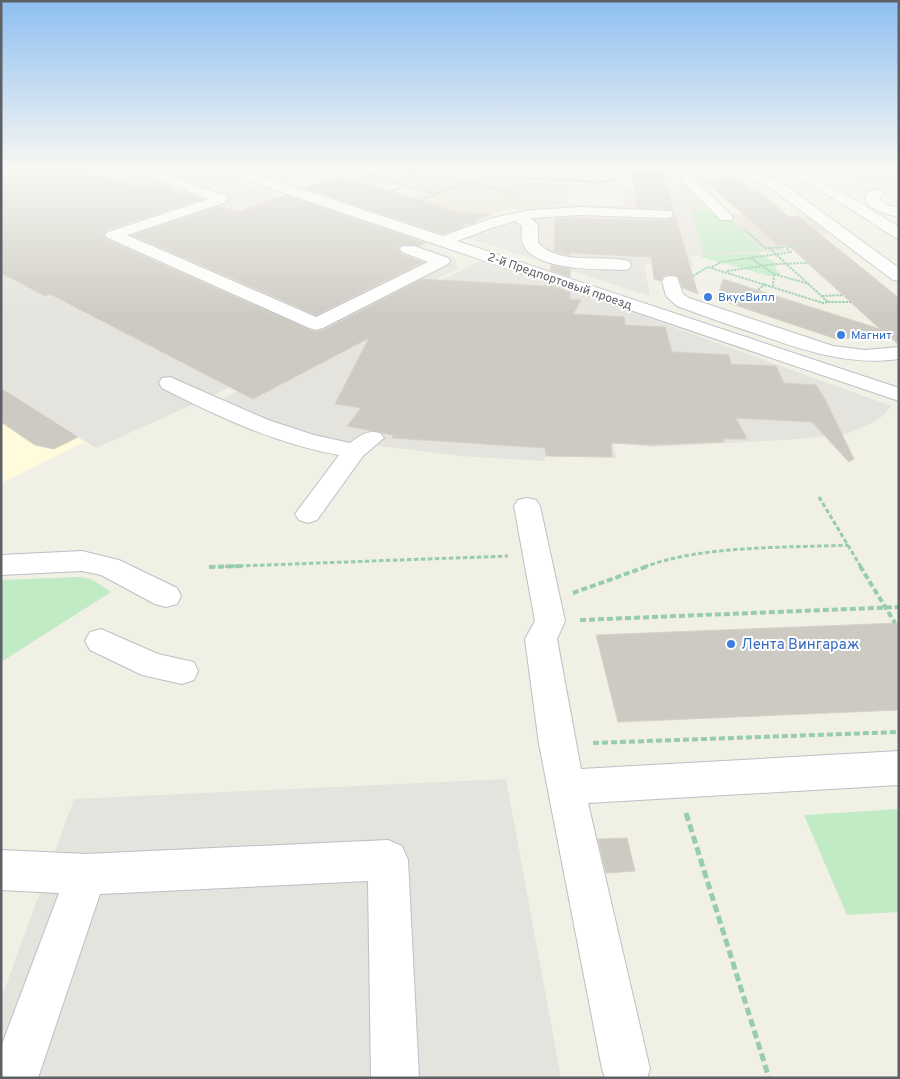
<svg xmlns="http://www.w3.org/2000/svg" width="900" height="1079" viewBox="0 0 900 1079" font-family="Overpass,sans-serif">
	<style>
		.commercial { fill: #fffbdc }
		.industrial { fill: #e4e3dd }
		.education { fill: #e1dfd4 }
		.green { fill: #c0ebc5 }
		.building { fill: #cccac2; stroke: #d6d2c3 }
		.lines { fill: none; stroke-linecap: round; stroke-linejoin: round }
		.minor-tunnel { stroke: #ccccc6; stroke-width: 14; stroke-dasharray: 14 8; stroke-linecap: butt }
		.minor-casing { stroke: #bdbfc5; stroke-width: 2 }
		.path-far3 { stroke: #97ccad; stroke-width: 2; stroke-dasharray: 2.5 1; stroke-linecap: butt }
		.path-far2 { stroke: #97ccad; stroke-width: 3; stroke-dasharray: 4.5 2.5; stroke-linecap: butt }
		.path-far1 { stroke: #97ccad; stroke-width: 4; stroke-dasharray: 6 3; stroke-linecap: butt }
		.path { stroke: #97ccad; stroke-width: 5; stroke-dasharray: 8 4; stroke-linecap: butt }
		.minor { fill: #fff; fill-rule: evenodd }
		.shop-dot { fill: #3f7fe0; stroke: #fff; stroke-width: 2 }
		.labels { text-anchor: middle; stroke-width: 4; stroke-linejoin: round; paint-order: stroke }
		.far-street-label { font-size: 12px; fill: #5d6067; stroke: #fff }
		.far-shop-label { font-size: 12px; fill: #366cbe; stroke: #fff; text-anchor: start }
		.shop-label { font-size: 15px; fill: #366cbe; stroke: #fff; text-anchor: start }
	</style>
	<rect width="100%" height="100%" fill="#f1f0e5"/>
	<path class="commercial" d="M1,389L84,442L1,483Z"/>
	<g class="industrial">
		<path d="M1,167H195L455,258L458,268L218,393L96,448L1,387Z"/>
		<path d="M621,188L682,190L703,255H690L693,266L644,264L650,296L453,233L480,221L543,206L578,204L624,206Z"/>
		<path d="M480,261L632,312L891,406L884,415L874,422L846,434L785,440L654,447L613,443L616,458L546,456L544,461L461,456L308,437L217,402L378,316L425,288Z"/>
		<path d="M506,779L561,1078H1V999L74,799Z"/>
	</g>
	<g class="education">
		<path d="M420,177L567,184L568,204L543,206L522,210L508,208L479,219L408,198L427,190L405,183Z"/>
		<path d="M677,177H694L731,215L745,214L749,218L807,216L830,234L817,235L828,244L779,246L785,251L703,255Z"/>
	</g>
	<g class="green">
		<path d="M401,167H428L425,173L419,172L398,180L380,175Z"/>
		<path d="M826,167H876L899,176C881,187 843,176 826,167Z"/>
		<path d="M705,209L710,213L730,220L762,251L705,253L690,210Z"/>
		<path d="M759,253L775,262L776,270L781,274L780,275L769,276L701,257L702,255Z"/>
		<path d="M79,577L91,579L111,592L1,662V580Z"/>
		<path d="M899,809V912L847,915L804,815Z"/>
	</g>
	<g class="building">
		<path d="M1,167H79L136,187L152,183L201,199L107,230L103,235L107,240L315,332L324,330L422,279L546,286L547,284L570,292V299L581,300L573,314L624,317L625,325L665,327L672,352L729,355L731,364L776,366L784,383L816,385L825,399L854,459L849,462L812,422L736,418L747,439H722L724,442L653,445L611,443L612,457L546,456L545,448L392,438L393,435L347,426L361,408L335,404L369,338L253,399L50,294L45,296L1,273Z"/>
		<path d="M633,167H661L698,294L683,288L677,275H665L660,281L654,279L651,257L570,253V255L554,251L555,218L666,220L673,218L675,213L671,209L637,208Z"/>
		<path d="M340,176L461,213L492,214L443,234L304,188Z"/>
		<path d="M724,178L742,181L755,192L759,191L789,217L798,216L899,298V345L883,331L839,340L717,299L723,279L880,329L788,245L779,246L703,179Z"/>
		<path d="M285,195L426,243L419,246L402,244L398,248L401,254L423,262L316,315L132,235L220,206L238,212Z"/>
		<path d="M551,265L570,269V277L550,270Z"/>
		<path d="M1,388L78,437L54,449L35,445L1,422Z"/>
		<path d="M899,623V710L618,722L596,635Z"/>
		<path d="M627,838L635,871L606,873L598,839Z"/>
	</g>
	<g class="lines">
		<path class="minor-tunnel" d="M449,229L473,218"/>
		<defs>
			<g id="minor">
				<path d="M107,167H134L158,172L226,196L228,199L226,202L127,235L316,317L428,262L402,252L400,249L402,246H414L448,258L450,261L448,264L323,328L316,330L309,328L108,238L105,235L108,232L208,199L155,179L108,170Z"/>
				<path d="M215,167H234L443,236L492,218L531,210L581,207L671,211L673,214L671,217L666,218L581,215L531,218L538,225V243C561,266 600,254 629,261L631,265L629,269L623,270C598,269 538,271 524,246C520,240 522,233 522,226L515,221L491,228L457,241L899,388V401L216,170Z"/>
				<path d="M688,167L751,171L778,180L899,268V281L893,280L768,186L749,179L700,173L694,176L695,180L733,217L731,220H721L682,181L680,174Z"/>
				<path d="M780,167H796L864,205L899,227V239L894,237L854,211Z"/>
				<path d="M878,189L885,193L879,199L887,205L899,208V217C886,214 873,211 865,200L867,193Z"/>
				<path d="M671,276L677,277L683,294L689,298L833,346L865,350L899,347V359C850,366 806,351 760,335C732,326 704,316 677,306L666,296L662,281L665,277Z"/>
				<path d="M170,377L268,420L314,435L350,443C361,435 367,430 380,433L384,438L363,456L317,520L308,523L299,520L295,514L339,455C276,444 219,417 162,388L159,383L162,378Z"/>
				<path d="M527,498L536,500L540,506L565,621L557,639L581,769L899,751V785L588,803L650,1069L647,1078H605L602,1069L539,744L525,639L535,621L514,506L518,500Z"/>
				<path d="M82,551L119,560L177,588L181,596L177,604L166,607L155,604L101,575L82,571L1,575V555Z"/>
				<path d="M101,629L158,654L194,662L198,671L194,680L182,684L142,675L90,650L85,641L90,632Z"/>
				<path d="M388,840L402,846L408,860L419,1078H371L368,881L100,894L38,1078H1V1047L59,893L1,890V850L86,854Z"/>
			</g>
		</defs>
		<use href="#minor" class="minor-casing"/>
		<g class="path-far3">
			<path d="M343,167L434,194"/>
			<path d="M497,167L632,173L633,180"/>
			<path d="M355,169L394,168"/>
			<path d="M322,170L331,167"/>
			<path d="M632,173L664,174L667,172L666,167"/>
			<path d="M358,181L397,167"/>
			<path d="M395,183L420,173L602,182L616,180L615,176L607,172"/>
			<path d="M392,191L406,186"/>
			<path d="M419,201L463,184H478L519,195"/>
			<path d="M744,229L765,248L791,247"/>
			<path d="M751,258L774,274L809,284"/>
			<path d="M712,267L721,262L791,252L786,248"/>
			<path d="M727,271L775,264L808,263"/>
			<path d="M693,276L708,267L823,303L828,302L769,248"/>
			<path d="M773,287L774,274"/>
			<path d="M758,290L765,284"/>
			<path d="M822,296L843,295"/>
			<path d="M828,302H851"/>
		</g>
		<g class="path-far2">
			<path d="M819,497L861,567"/>
			<path d="M211,567L508,556"/>
			<path d="M644,567C703,545 785,548 848,545"/>
		</g>
		<g class="path-far1">
			<path d="M860,566L895,623"/>
			<path d="M209,567L245,566"/>
			<path d="M573,593L648,566"/>
			<path d="M580,620L899,607"/>
			<path d="M593,743L899,732"/>
		</g>
		<path class="path" d="M686,813L769,1078"/>
		<use href="#minor" class="minor"/>
	</g>
	<linearGradient id="sky" x2="0" y2="1"><stop stop-color="#8ebff1"/><stop offset="0.53" stop-color="#f9f8f3"/><stop offset="1" stop-color="#f9f8f3" stop-opacity="0"/></linearGradient>
	<rect width="900" height="318" fill="url(#sky)"/>
	<g class="shop-dot">
		<circle cx="708" cy="297" r="5"/>
		<circle cx="841" cy="335" r="5"/>
		<circle cx="731" cy="644" r="5"/>
	</g>
	<g class="labels">
		<g class="far-street-label">
			<text transform="translate(560 281) rotate(19)" y="4">2-й Предпортовый проезд</text>
		</g>
		<g class="far-shop-label">
			<text x="718" y="301">ВкусВилл</text>
			<text x="851" y="339">Магнит</text>
		</g>
		<g class="shop-label">
			<text x="741" y="649">Лента Вингараж</text>
		</g>
	</g>
	<rect width="900" height="1079" fill="none" stroke="#5d6067" stroke-width="5"/>
</svg>
